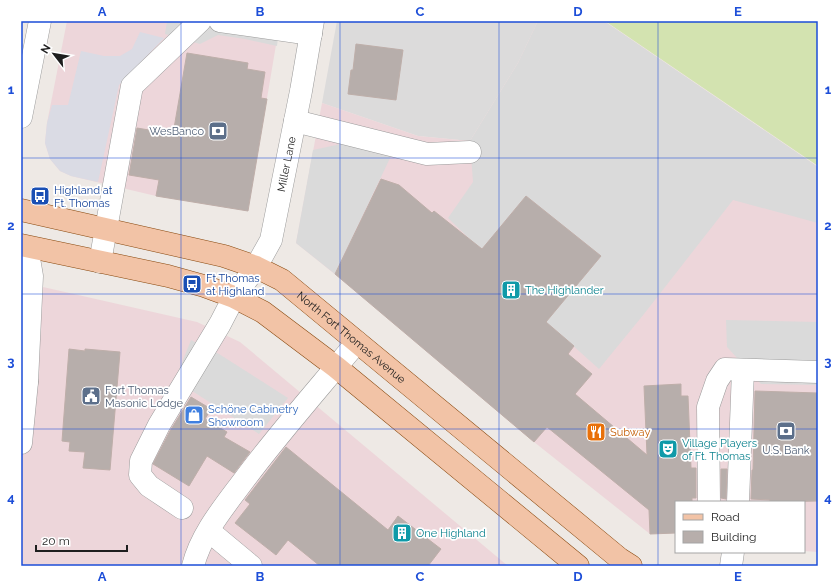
<svg xmlns="http://www.w3.org/2000/svg" width="839" height="587" viewBox="0 0 839 587" font-family="Raleway,sans-serif">
	<style>
		.residential { fill: #dcdbdb }
		.commercial { fill: #edd6da }
		.grass { fill: #d3e3b0 }
		.parking { fill: #dadada }
		.plaza { fill: #dadbe4 }
		.building { fill: #b7aeab; stroke: #beaea9 }
		.lines { fill: none; stroke-linecap: round; stroke-linejoin: round }
		.minor-casing { stroke: #9b9b9b; stroke-width: 23 }
		.major-casing { stroke: #89490f; stroke-width: 23 }
		.minor { stroke: #fff; stroke-width: 22 }
		.major { stroke: #f2c3a6; stroke-width: 22 }
		.grid { fill: none; stroke: #1d4ed8; stroke-width: 1; stroke-opacity: 0.55 }
		.labels { text-anchor: middle; stroke-width: 3.5; stroke-linejoin: round; paint-order: stroke }
		.service-label { font-size: 11px; fill: #4e5e75; stroke: #fff; text-anchor: end }
		.street-label { font-size: 11px; fill: #1e1e1e; stroke: #fff }
		.transit-label { font-size: 11px; fill: #164399; stroke: #fff; text-anchor: start }
		.culture-label { font-size: 11px; fill: #0d838f; stroke: #fff; text-anchor: start }
		.shop-label { font-size: 11px; fill: #366cbe; stroke: #fff; text-anchor: start }
		.food-label { font-size: 11px; fill: #c56008; stroke: #fff; text-anchor: start }
		.neatline { fill: none; stroke: #1d4ed8; stroke-width: 1.5 }
		.grid-label { font-size: 13px; text-anchor: middle; font-weight: bold; fill: #1d4ed8 }
	</style>
	<rect width="100%" height="100%" fill="#eee9e5"/>
	<path class="residential" d="M337,21H538L518,63L470,141L418,136L322,103Z"/>
	<g class="commercial">
		<path d="M67,21H280L248,211L156,196L71,176L60,171L50,159L45,143L47,123Z"/>
		<path d="M538,21H604L818,167V552L804,551V502H676V533L650,534L534,442L357,292L296,243L322,103L418,136L470,141L518,63Z"/>
		<path d="M21,282L197,322L240,342L508,566H21Z"/>
	</g>
	<path class="grass" d="M605,21H818V166Z"/>
	<g class="parking">
		<path d="M167,21H280L277,46L245,39L218,35L200,44L165,34Z"/>
		<path d="M538,21H604L818,167V223L733,200L644,314L599,369L551,326L544,324L601,256L526,196L481,250L448,218L473,182L470,141L518,63Z"/>
		<path d="M350,142L391,156L335,274L296,243L313,150Z"/>
		<path d="M726,320L818,322V385L761,384L727,347Z"/>
		<path d="M191,340L219,354L288,398L259,434L175,380Z"/>
	</g>
	<path class="plaza" d="M140,32L164,38L119,85L98,182L71,176L60,171L50,159L45,143L47,123L52,105H68L81,51L104,56H120L132,49Z"/>
	<g class="building">
		<path d="M356,44L403,50L396,100L348,94L351,70H353Z"/>
		<path d="M187,53L248,63L247,69L265,72L261,98L267,99L248,211L156,196L159,180L129,175L137,128L173,134Z"/>
		<path d="M381,179L399,185L432,213L434,211L482,249L526,196L601,256L546,322L574,346L568,354L592,374L575,394L647,455L644,386L681,384V396H688L691,468H696V498H692V502H676V533L650,534L649,510L547,427L534,442L335,274Z"/>
		<path d="M69,349L85,351V349L120,352L110,470L83,468L85,452L69,451L70,442L62,441Z"/>
		<path d="M755,391L818,393V501L770,502V500L751,499L752,470H753Z"/>
		<path d="M191,397L211,409L205,419L227,432L224,437L250,452L234,473L207,456L189,486L153,464L170,431Z"/>
		<path d="M286,447L388,530L398,516L441,549L428,566H320L288,540L276,555L235,523L250,504L245,500Z"/>
		<path d="M721,469H727L726,499L721,498Z"/>
	</g>
	<g class="lines">
		<defs>
			<g id="minor">
				<path d="M220,21L311,34"/>
				<path d="M21,117L40,21"/>
				<path d="M295,121L427,154L470,152"/>
				<path d="M100,262L132,86L200,21"/>
				<path d="M21,382H27L32,276L27,247"/>
				<path d="M21,443L27,382"/>
				<path d="M709,502L708,407L717,381L725,369L818,372"/>
				<path d="M738,502L743,370"/>
				<path id="s1" d="M182,508L149,486L140,475L141,461L159,425L220,324L234,297L256,267L271,240L301,91L313,21"/>
				<path d="M209,531L251,566"/>
				<path d="M193,566C201,534 224,507 244,480C279,433 319,388 357,342"/>
				<path d="M731,566L733,552"/>
			</g>
			<g id="major">
				<path id="s2" d="M21,210L224,256L256,267L282,280L620,559L631,566"/>
				<path d="M21,245L168,276L204,286L234,297L263,312L336,367L578,566"/>
			</g>
		</defs>
		<use href="#minor" class="minor-casing"/>
		<use href="#major" class="major-casing"/>
		<use href="#minor" class="minor"/>
		<use href="#major" class="major"/>
	</g>
	<path class="grid" d="M181,21V566M340,21V566M499,21V566M658,21V566M21,158H818M21,294H818M21,429H818"/>
	<defs>
		<symbol id="bank-square" viewBox="-11 -11 22 22"><rect x="-9" y="-9" width="18" height="18" rx="4" fill="#5c6f8a" stroke="#fff"/><path d="M-6-4H6V4H-6ZM0-2.3a2.3 2.3 0 1 0 0 4.6a2.3 2.3 0 1 0 0-4.6Z" fill="#fff"/></symbol>
		<symbol id="bus-square" viewBox="-11 -11 22 22"><rect x="-9" y="-9" width="18" height="18" rx="4" fill="#1a4fb4" stroke="#fff"/><path d="M-5-6H5V4H4V6H2V4H-2V6H-4V4H-5ZM-3.5-4V0h7V-4ZM-3.5 1.2v1.5H-2V1.2ZM2 1.2v1.5H3.5V1.2Z" fill="#fff"/></symbol>
		<symbol id="building-square" viewBox="-11 -11 22 22"><rect x="-9" y="-9" width="18" height="18" rx="4" fill="#0f9aa8" stroke="#fff"/><path d="M-4-6H4V6H1V3H-1V6H-4ZM-2.5-4.3h1.7v1.8h-1.7ZM.8-4.3h1.7v1.8H.8ZM-2.5-1h1.7V.8h-1.7ZM.8-1h1.7V.8H.8Z" fill="#fff"/></symbol>
		<symbol id="civic-square" viewBox="-11 -11 22 22"><rect x="-9" y="-9" width="18" height="18" rx="4" fill="#5c6f8a" stroke="#fff"/><path d="M-.6-6.5H3V-4.5H.6V-3L4-1V1h2V6H-6V1h2V-1L-.6-3ZM-1.2 2.5V6h2.4V2.5Z" fill="#fff"/></symbol>
		<symbol id="shop-square" viewBox="-11 -11 22 22"><rect x="-9" y="-9" width="18" height="18" rx="4" fill="#3f7fe0" stroke="#fff"/><path d="M-5-2.5h2.3a2.7 3.5 0 0 1 5.4 0H5L5.5 6h-11ZM-1.5-2.5h3a1.5 2.3 0 0 0-3 0Z" fill="#fff"/></symbol>
		<symbol id="restaurant-square" viewBox="-11 -11 22 22"><rect x="-9" y="-9" width="18" height="18" rx="4" fill="#e8710a" stroke="#fff"/><path d="M-5-6h1v4h1v-4h1v4h1v-4h1v5L-1.5 .5V6h-2V.5L-5-1ZM5-6V6H3V1.5H1.5Q1.5-4 5-6Z" fill="#fff"/></symbol>
		<symbol id="theatre-square" viewBox="-11 -11 22 22"><rect x="-9" y="-9" width="18" height="18" rx="4" fill="#0f9aa8" stroke="#fff"/><path d="M-5-5.5Q0-4 5-5.5V0Q5 5 0 6Q-5 5-5 0ZM-3.3-2.5H-1v1.5H-3.3ZM1-2.5H3.3v1.5H1ZM-2.8 1Q0 5.5 2.8 1Z" fill="#fff"/></symbol>
	</defs>
	<g fill-rule="evenodd">
		<use href="#bank-square" x="207" y="120" width="22" height="22"/>
		<use href="#bus-square" x="29" y="185" width="22" height="22"/>
		<use href="#bus-square" x="181" y="273" width="22" height="22"/>
		<use href="#building-square" x="500" y="279" width="22" height="22"/>
		<use href="#civic-square" x="80" y="385" width="22" height="22"/>
		<use href="#shop-square" x="183" y="404" width="22" height="22"/>
		<use href="#bank-square" x="775" y="420" width="22" height="22"/>
		<use href="#restaurant-square" x="585" y="421" width="22" height="22"/>
		<use href="#theatre-square" x="657" y="438" width="22" height="22"/>
		<use href="#building-square" x="391" y="522" width="22" height="22"/>
	</g>
	<g class="labels">
		<g class="service-label">
			<text x="204" y="135">WesBanco</text>
			<text x="105" y="394" text-anchor="start">Fort Thomas<tspan x="105" dy="13">Masonic Lodge</tspan></text>
			<text x="786" y="454" text-anchor="middle">U.S. Bank</text>
		</g>
		<g class="street-label">
			<text dy="4" stroke="none"><textPath href="#s1" startOffset="402">Miller Lane</textPath></text>
			<text dy="4" stroke="none"><textPath href="#s2" startOffset="361">North Fort Thomas Avenue</textPath></text>
		</g>
		<g class="transit-label">
			<text x="54" y="194">Highland at<tspan x="54" dy="13">Ft. Thomas</tspan></text>
			<text x="206" y="282">Ft Thomas<tspan x="206" dy="13">at Highland</tspan></text>
		</g>
		<g class="culture-label">
			<text x="525" y="294">The Highlander</text>
			<text x="682" y="447">Village Players<tspan x="682" dy="13">of Ft. Thomas</tspan></text>
			<text x="416" y="537">One Highland</text>
		</g>
		<g class="shop-label">
			<text x="208" y="413">Schöne Cabinetry<tspan x="208" dy="13">Showroom</tspan></text>
		</g>
		<g class="food-label">
			<text x="610" y="436">Subway</text>
		</g>
	</g>
	<rect width="839" height="587" fill="none" stroke="#ffffff" stroke-width="44"/>
	<rect x="675" y="501" width="130" height="52" fill="#ffffff" stroke="#a5a5a5"/>
	<rect x="683" y="514" width="20" height="6" fill="#f2c3a6" stroke="#a5a5a5"/>
	<text x="711" y="521" font-size="12" fill="#1e1e1e">Road</text>
	<rect x="683" y="531" width="20" height="12" fill="#b7aeab" stroke="#a5a5a5"/>
	<text x="711" y="541" font-size="12" fill="#1e1e1e">Building</text>
	<g transform="translate(54 54) rotate(301)" stroke="#ffffff" stroke-width="3" paint-order="stroke">
	<path d="M0-3L7 15L0 10L-7 15Z" fill="#1e1e1e"/>
	<text y="-6" font-size="11" font-weight="bold" text-anchor="middle" fill="#1e1e1e">N</text>
	</g>
	<path d="M36 545v6h91v-6" fill="none" stroke="#1e1e1e" stroke-width="2"/>
	<text x="42" y="545" font-size="12" fill="#1e1e1e" stroke="#ffffff" stroke-width="3" paint-order="stroke">20 m</text>
	<rect x="22" y="22" width="795" height="543" class="neatline"/>
	<g class="grid-label">
		<text x="102" y="16">A</text>
		<text x="260" y="16">B</text>
		<text x="420" y="16">C</text>
		<text x="578" y="16">D</text>
		<text x="738" y="16">E</text>
		<text x="11" y="94">1</text>
		<text x="828" y="94">1</text>
		<text x="11" y="230">2</text>
		<text x="828" y="230">2</text>
		<text x="11" y="366">3</text>
		<text x="828" y="366">3</text>
		<text x="11" y="502">4</text>
		<text x="828" y="502">4</text>
		<text x="102" y="581">A</text>
		<text x="260" y="581">B</text>
		<text x="420" y="581">C</text>
		<text x="578" y="581">D</text>
		<text x="738" y="581">E</text>
	</g>
</svg>
